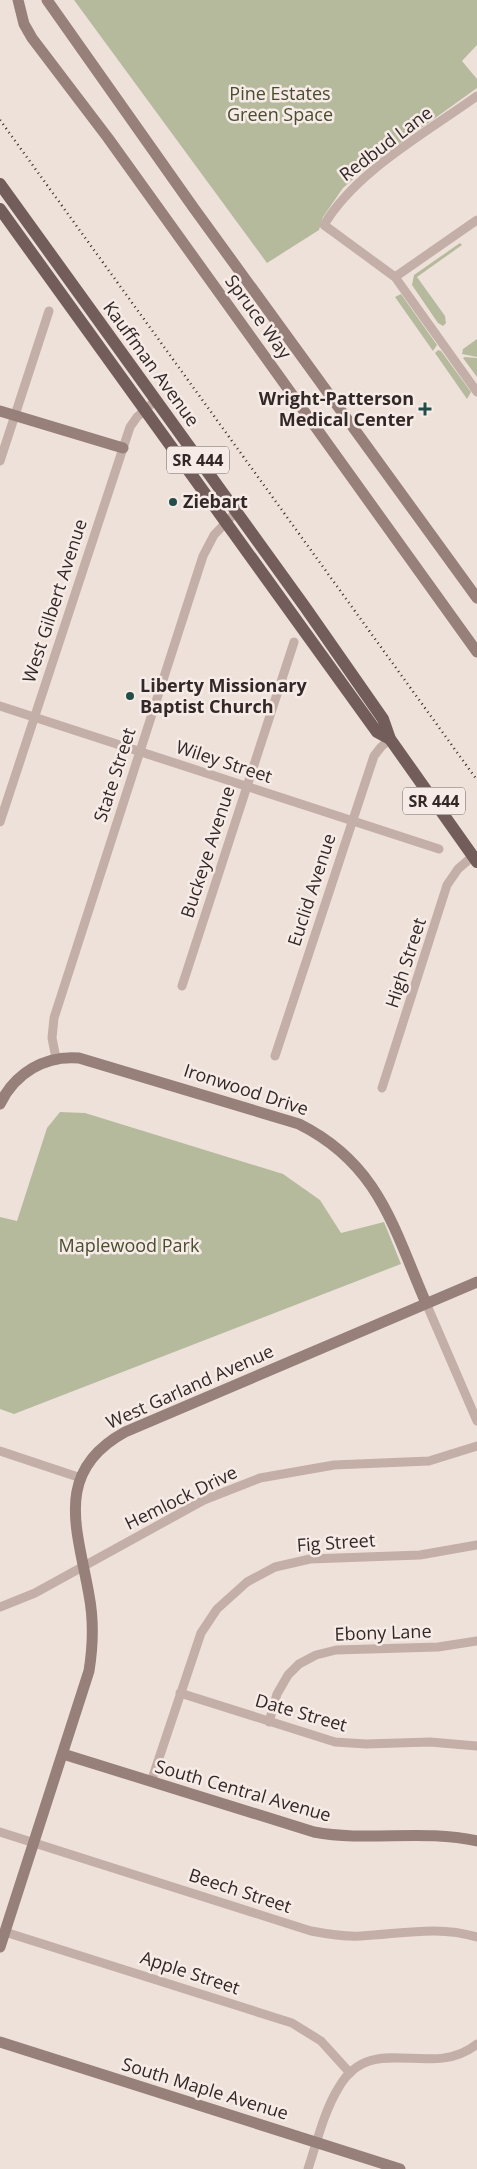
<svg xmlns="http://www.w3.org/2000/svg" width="477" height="2169" viewBox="0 0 477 2169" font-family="'Open Sans',sans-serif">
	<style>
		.green { fill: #b6ba9d }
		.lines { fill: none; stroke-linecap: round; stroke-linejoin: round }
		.street { stroke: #c4afa8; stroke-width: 9 }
		.secondary { stroke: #977f7a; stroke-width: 11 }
		.primary { stroke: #725d5a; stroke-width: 12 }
		.rail { stroke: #322827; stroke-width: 2.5; stroke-dasharray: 1 4; stroke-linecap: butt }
		.poi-dot { fill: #224d48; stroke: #f6ebe6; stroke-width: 2 }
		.labels { text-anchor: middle; stroke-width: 5; stroke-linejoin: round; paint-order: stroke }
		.shield { fill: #f6ebe6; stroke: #6d6260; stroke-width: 1 }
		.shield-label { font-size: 16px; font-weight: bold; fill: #322827 }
		.park-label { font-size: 18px; fill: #474d2e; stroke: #f6ebe6 }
		.street-label { font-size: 18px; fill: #322827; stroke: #f6ebe6 }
		.poi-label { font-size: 18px; font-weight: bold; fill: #322827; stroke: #f6ebe6; text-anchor: start }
	</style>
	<rect width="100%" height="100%" fill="#eee1da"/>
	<g class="green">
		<path d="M74,0H477V45L462,61L477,79V88L367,167L343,188L323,217L319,230L267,263Z"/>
		<path d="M460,243L462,245L417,277L445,316L446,323L443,326L438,323L412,285L414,275Z"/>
		<path d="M401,294L437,345L433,351L395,297Z"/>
		<path d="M477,339V357L462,354L463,349Z"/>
		<path d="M438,350L441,351L471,392L467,399L435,353Z"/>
		<path d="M465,357L477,358V377L463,358Z"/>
		<path d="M60,1112L85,1113L283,1174L320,1200L341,1233L384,1222L401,1264L14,1414L0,1409V1217L17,1221L47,1128Z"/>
	</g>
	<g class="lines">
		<g class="street">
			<path d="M477,96C426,133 356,171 324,225L395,277L477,392"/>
			<path d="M395,277L477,220"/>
			<path d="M0,461L49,311"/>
			<path d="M0,706L439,849"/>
			<path d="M0,822L130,427L137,417L156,400"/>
			<path d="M182,986L294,642"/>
			<path d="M275,1056L374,756L381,747L390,739"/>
			<path d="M56,1058L52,1038L54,1018L203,556L214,535L236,512"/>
			<path d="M382,1088L447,885L458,869L473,856"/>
			<path d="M426,1303L477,1421"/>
			<path d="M0,1451L81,1478"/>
			<path d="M0,1607L35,1593L204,1500L260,1478L334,1465L429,1461L477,1446"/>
			<path d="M180,1693L335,1742L366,1744L430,1742L477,1746"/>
			<path d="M269,1722L277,1694L288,1675L299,1664L316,1655L336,1650L438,1647L477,1641"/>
			<path d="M151,1782L201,1633L217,1609L247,1582L275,1567L310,1559L420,1555L477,1545"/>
			<path d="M0,1832L311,1931C327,1934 344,1937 361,1936C401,1934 438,1925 477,1937"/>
			<path d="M5,1932L292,2023L321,2041L350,2073"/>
			<path d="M308,2169C317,2142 324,2111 339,2087C372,2030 431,2081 477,2044"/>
		</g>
		<g class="secondary">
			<path d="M18,0L24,24L32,38L108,138L477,652"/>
			<path d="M47,0L193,207L477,598"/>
			<path d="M0,411L123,448"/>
			<path d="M0,1104C15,1073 45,1055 79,1058L299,1124C379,1164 393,1227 426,1303"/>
			<path d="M63,1754L314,1832C368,1842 423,1829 477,1841"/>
			<path d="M0,1947L89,1671C93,1646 94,1621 89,1595C78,1531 52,1472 125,1432L477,1282"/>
			<path d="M0,2042L400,2169"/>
		</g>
		<g class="primary">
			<path d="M0,184L305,607L383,719L390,739L477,862"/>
			<path d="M0,209L377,732L390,739"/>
		</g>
		<path class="rail" d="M0,120L477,780"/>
	</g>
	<g class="poi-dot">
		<path d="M422.5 401.5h5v5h5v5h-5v5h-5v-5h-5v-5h5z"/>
		<circle cx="173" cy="502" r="5"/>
		<circle cx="130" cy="696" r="5"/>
	</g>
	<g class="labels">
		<g class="shield">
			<rect x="167" y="446.5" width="62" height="27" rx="4"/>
			<rect x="403" y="787.5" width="62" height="27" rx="4"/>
		</g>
		<g class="shield-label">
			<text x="198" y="466">SR 444</text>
			<text x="434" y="807">SR 444</text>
		</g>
		<g class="park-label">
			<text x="280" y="100">Pine Estates<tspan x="280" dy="21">Green Space</tspan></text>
			<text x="129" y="1252">Maplewood Park</text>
		</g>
		<g class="street-label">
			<text transform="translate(386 144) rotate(-37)" y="6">Redbud Lane</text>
			<text transform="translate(258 317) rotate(54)" y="6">Spruce Way</text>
			<text transform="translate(151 364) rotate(54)" y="6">Kauffman Avenue</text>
			<text transform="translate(55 601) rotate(-72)" y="6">West Gilbert Avenue</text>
			<text transform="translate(224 762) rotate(18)" y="6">Wiley Street</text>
			<text transform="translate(115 775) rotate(-72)" y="6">State Street</text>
			<text transform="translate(208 852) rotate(-72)" y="6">Buckeye Avenue</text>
			<text transform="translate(312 890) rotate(-72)" y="6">Euclid Avenue</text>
			<text transform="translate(406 963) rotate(-72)" y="6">High Street</text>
			<text transform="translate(246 1090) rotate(18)" y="6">Ironwood Drive</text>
			<text transform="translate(190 1387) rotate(-24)" y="6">West Garland Avenue</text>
			<text transform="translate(181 1498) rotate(-26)" y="6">Hemlock Drive</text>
			<text transform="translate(336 1543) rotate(-4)" y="6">Fig Street</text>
			<text transform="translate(383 1633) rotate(-2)" y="6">Ebony Lane</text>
			<text transform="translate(301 1713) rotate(16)" y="6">Date Street</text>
			<text transform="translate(243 1791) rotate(16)" y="6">South Central Avenue</text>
			<text transform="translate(240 1891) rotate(18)" y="6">Beech Street</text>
			<text transform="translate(190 1973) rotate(18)" y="6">Apple Street</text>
			<text transform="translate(205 2089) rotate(17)" y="6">South Maple Avenue</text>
		</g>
		<g class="poi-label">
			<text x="414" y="405" text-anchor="end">Wright-Patterson<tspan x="414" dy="21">Medical Center</tspan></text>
			<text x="183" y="508">Ziebart</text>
			<text x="140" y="692">Liberty Missionary<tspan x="140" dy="21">Baptist Church</tspan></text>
		</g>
	</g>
</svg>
